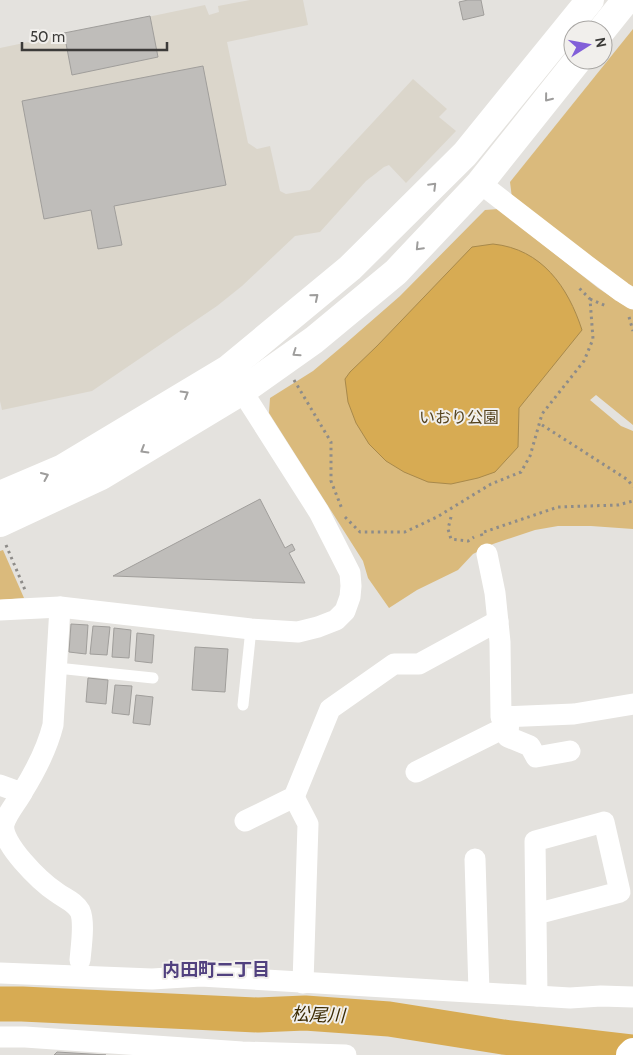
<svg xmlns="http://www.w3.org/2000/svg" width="633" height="1055" viewBox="0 0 633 1055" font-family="Cabin,'Noto Sans JP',sans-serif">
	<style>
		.built { fill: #dbd6cb }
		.green { fill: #daba7c }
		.water { fill: #d7ab53; stroke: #a8894b }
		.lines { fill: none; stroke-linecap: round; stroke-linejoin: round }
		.river { stroke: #d7ab53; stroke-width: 35 }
		.building { fill: #bfbdba; stroke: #a09e9b }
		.path { stroke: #8e8c89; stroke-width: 3; stroke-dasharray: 2.5 4; stroke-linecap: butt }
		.lane { stroke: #fff; stroke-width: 11 }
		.street { stroke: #fff; stroke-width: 21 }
		.secondary { stroke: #fff; stroke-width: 28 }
		.oneway { stroke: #9e9d9c }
		.labels { text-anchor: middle; stroke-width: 4; stroke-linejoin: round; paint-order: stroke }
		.park-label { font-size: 16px; fill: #54421d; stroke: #f1efec }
		.neighbourhood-label { font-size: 18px; font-weight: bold; fill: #51417f; stroke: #f1efec }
		.water-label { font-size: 18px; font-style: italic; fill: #3c2b03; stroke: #f1efec }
	</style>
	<rect width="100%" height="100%" fill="#e4e2de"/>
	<path class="built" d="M250,0H303L308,25L227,42L248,143L257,149L270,146L280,191L286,194L310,190L413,79L447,109L439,117L456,131L406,183L389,165L384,167L366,181L320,232L295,236L242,286L217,306L92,391L2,410L0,401V48L205,5L209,15L219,12L218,6Z"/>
	<g class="green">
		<path d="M633,29V289L512,198L510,182Z"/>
		<path d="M498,209L598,288L622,304L633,308V425L596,395L590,400L621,426L633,431V529L591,526H558L535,530L493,544L473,554L458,570L417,590L389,608L368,578L363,561L269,413L270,398L313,371L345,344L400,296L485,210Z"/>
		<path d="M3,550L24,598L0,600V551Z"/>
	</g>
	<path class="water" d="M493,244C542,249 568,287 582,330L519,408L518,447L495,472L478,478L451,484L428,482L404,472L386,461L369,444L356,423L348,402L345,379L350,372L377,346L472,247Z"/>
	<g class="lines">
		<path class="river" d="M0,1004H22L258,1015L305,1013L389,1019L503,1037L633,1052"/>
	</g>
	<g class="building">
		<path d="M468,0H481L484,15L463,20L459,2Z"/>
		<path d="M150,16L158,57L72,75L64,33Z"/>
		<path d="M203,66L226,185L114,206L122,245L98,249L91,210L44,219L22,101Z"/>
		<path d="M260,499L285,548L292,544L295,550L289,553L305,583L113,576Z"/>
		<path d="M71,624L88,625L86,654L69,652Z"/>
		<path d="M93,626L110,627L107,655L90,654Z"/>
		<path d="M114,628L131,630L129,658L112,657Z"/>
		<path d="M137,633L154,635L152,663L135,661Z"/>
		<path d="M195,647L228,649L225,692L192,690Z"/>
		<path d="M88,678L108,680L106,704L86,702Z"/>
		<path d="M115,685L132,686L129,715L112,713Z"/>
		<path d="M136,695L153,697L150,725L133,723Z"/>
		<path d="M57,1052L106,1055H54Z"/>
	</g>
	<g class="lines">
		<g class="path">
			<path d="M590,299L606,306"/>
			<path d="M629,317L633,331"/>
			<path d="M294,380L331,442V481L342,509"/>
			<path d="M542,425L628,480L633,487"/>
			<path d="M345,517L360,532H405L437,517L491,484L521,472L530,456L542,414L584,361L593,339L590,299L577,286"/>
			<path d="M451,517L448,529L451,539L468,541L474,537"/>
			<path d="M482,536L481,533L558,507L618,505L633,501"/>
			<path d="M6,545L25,590"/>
		</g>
		<g class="lane">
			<path d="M57,668L153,678"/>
			<path d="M243,705L251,629"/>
		</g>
		<g class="street">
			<path d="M480,183L586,265L622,292L633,299"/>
			<path d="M487,554L495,593L500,642L501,717L574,714L633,704"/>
			<path d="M60,607L53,725C47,749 36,770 23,791C18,801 7,813 4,824C0,843 41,882 56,892C65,899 74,901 80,911C85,922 81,948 80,960"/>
			<path d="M0,610L60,607L251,629L298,632L318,627L336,620L345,611L350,597L351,586L350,573L319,512L242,391"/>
			<path d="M509,716L508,737L530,746L536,757L570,751"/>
			<path d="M416,772L508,726"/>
			<path d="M0,785L22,793"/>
			<path d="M294,797L308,824L303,983"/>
			<path d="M245,821L294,797L330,709L394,664H419L498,621"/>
			<path d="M475,859L479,992"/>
			<path d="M536,914L620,892L604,822L535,841L537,996"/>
			<path d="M0,973L152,979L201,976L570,998L601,996L633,997"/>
			<path d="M0,1037H25L242,1052L346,1055"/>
		</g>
		<g class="secondary">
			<path d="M602,30L626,0"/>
			<path d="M0,495L63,468L228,369L350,268L465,154L590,0"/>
			<path d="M0,523L101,476L242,391L314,340L396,272L480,183L578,60"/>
			<path d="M630,1055L633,1052"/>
		</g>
	</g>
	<defs><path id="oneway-chevron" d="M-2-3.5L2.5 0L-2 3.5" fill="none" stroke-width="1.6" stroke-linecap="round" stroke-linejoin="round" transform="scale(1.25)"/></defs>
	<g class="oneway">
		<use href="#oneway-chevron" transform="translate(548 98) rotate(129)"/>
		<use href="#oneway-chevron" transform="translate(433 186) rotate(-45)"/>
		<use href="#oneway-chevron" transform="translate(419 247) rotate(134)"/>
		<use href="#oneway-chevron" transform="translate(315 297) rotate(-40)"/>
		<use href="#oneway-chevron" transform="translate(296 353) rotate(145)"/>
		<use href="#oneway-chevron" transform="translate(185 394) rotate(-31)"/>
		<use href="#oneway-chevron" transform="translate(144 450) rotate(149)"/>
		<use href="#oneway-chevron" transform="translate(45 476) rotate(-24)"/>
	</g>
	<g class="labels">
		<g class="park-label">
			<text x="459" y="423">いおり公園</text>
		</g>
		<g class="neighbourhood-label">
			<text x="216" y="976">内田町二丁目</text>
		</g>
		<g class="water-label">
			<text transform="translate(318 1015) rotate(2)" y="6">松尾川</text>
		</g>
	</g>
	<g transform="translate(588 45) rotate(79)"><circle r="24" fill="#f1efec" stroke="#a9a7a4"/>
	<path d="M0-4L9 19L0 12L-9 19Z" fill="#825fd9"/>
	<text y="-8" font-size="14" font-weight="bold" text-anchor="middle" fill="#3c3b39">N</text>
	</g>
	<path d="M22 42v8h145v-8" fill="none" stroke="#3c3b39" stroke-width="2.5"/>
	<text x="30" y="42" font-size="15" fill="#3c3b39" stroke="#f1efec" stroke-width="4" paint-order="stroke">50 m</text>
</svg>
